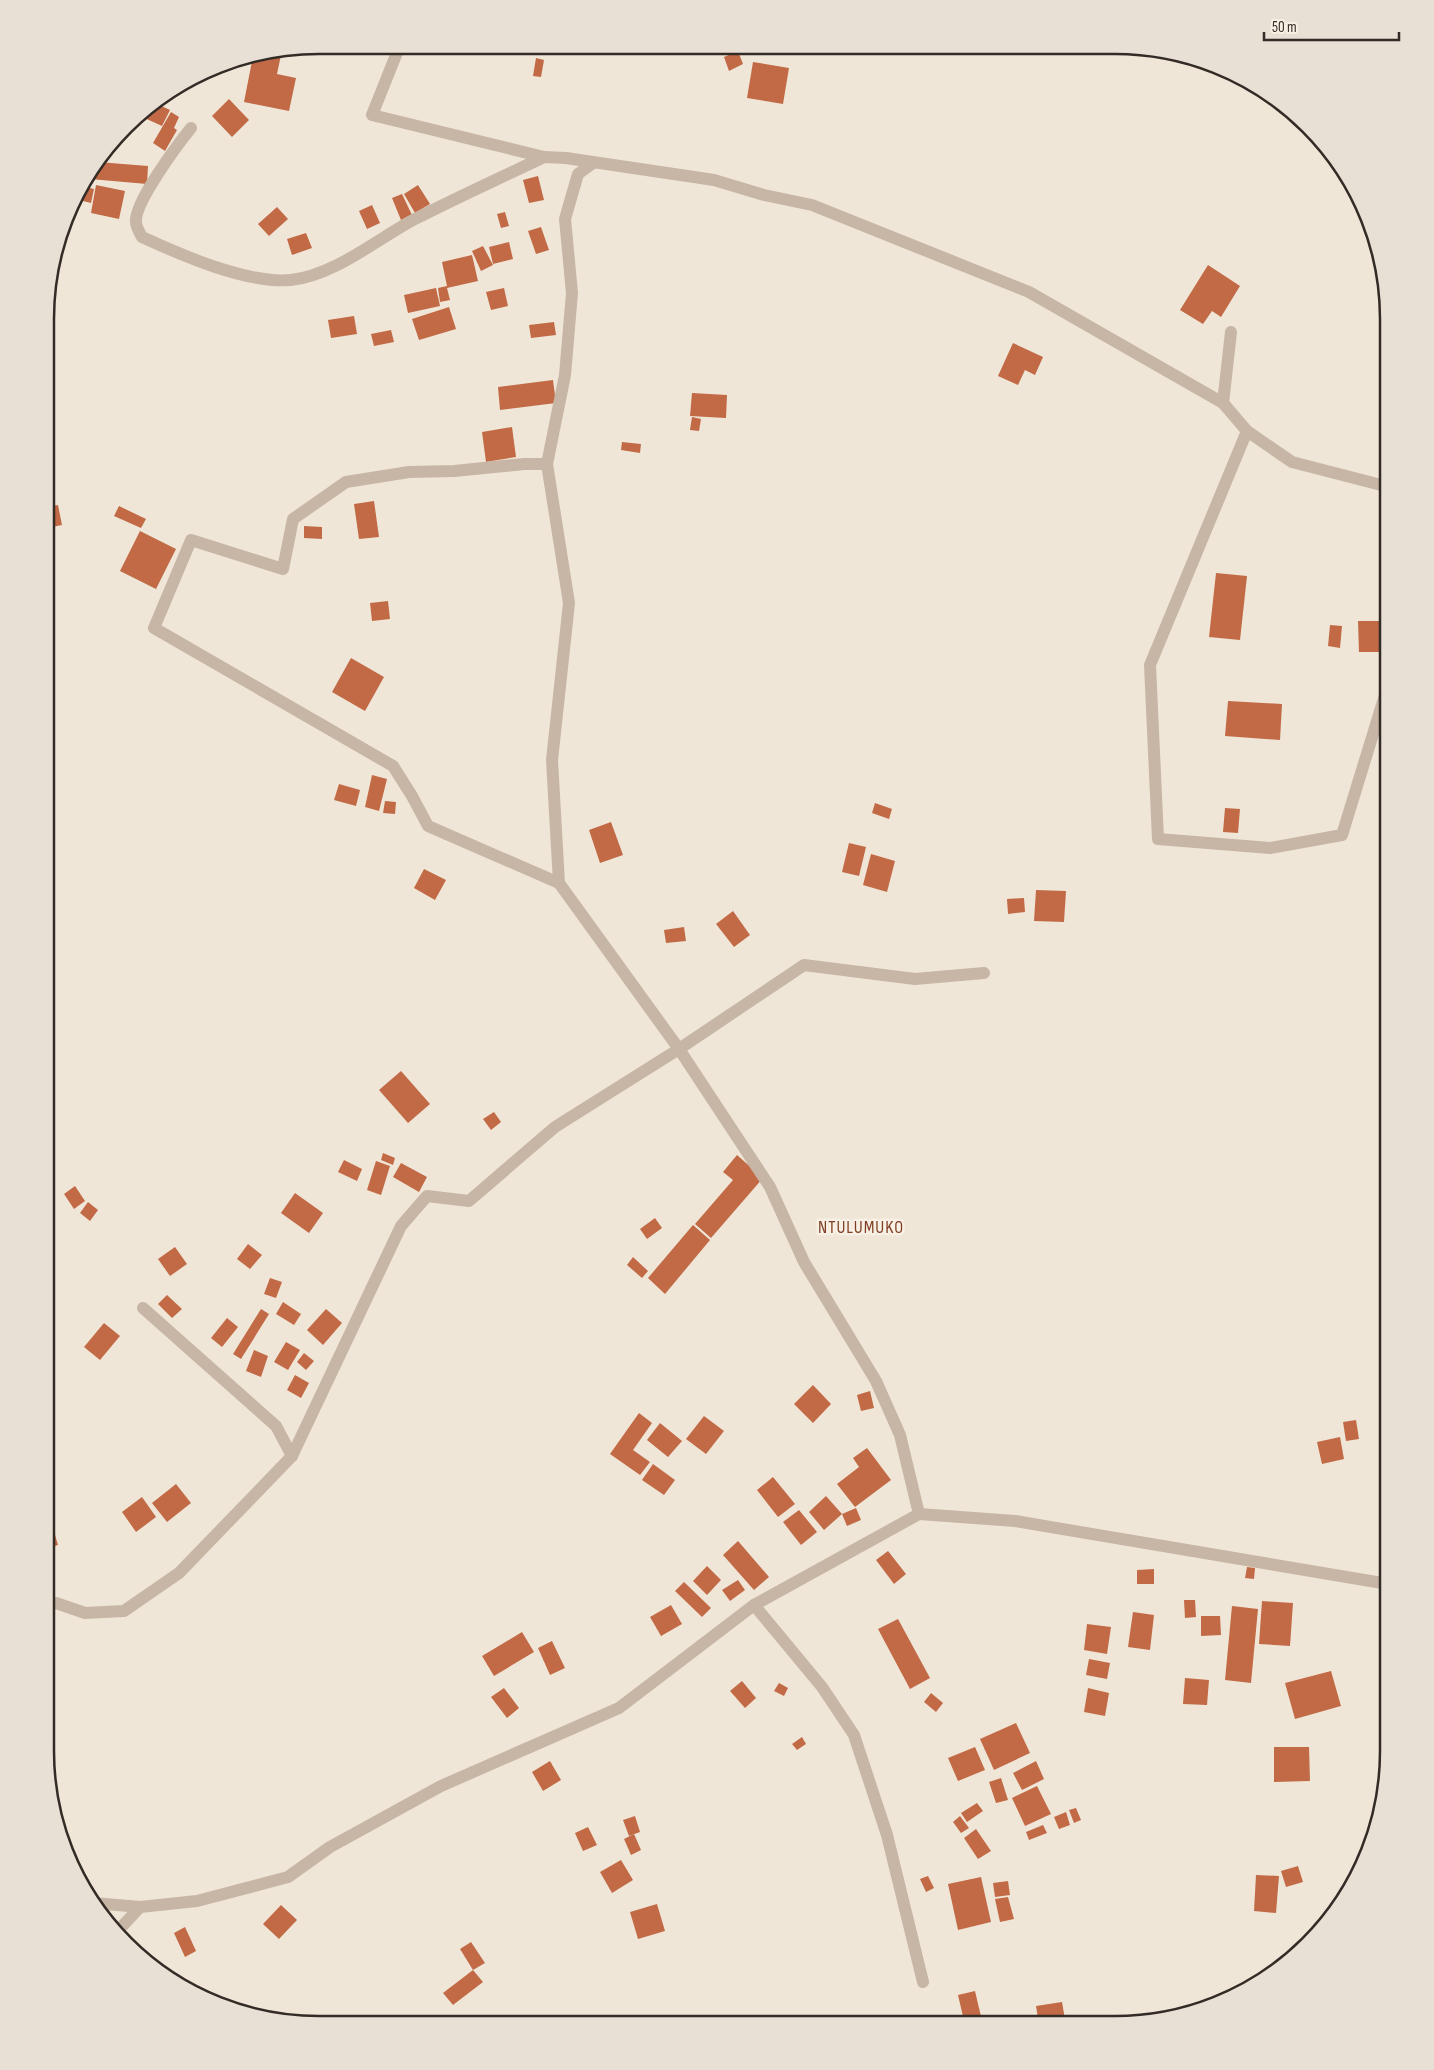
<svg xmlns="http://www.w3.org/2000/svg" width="1434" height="2070" viewBox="0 0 1434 2070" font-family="'Sofia Sans Condensed',sans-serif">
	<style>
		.building { fill: #c16a45 }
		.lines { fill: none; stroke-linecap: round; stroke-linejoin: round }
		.minor { stroke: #c7b6a5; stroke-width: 12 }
		.labels { text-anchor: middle; stroke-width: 5; stroke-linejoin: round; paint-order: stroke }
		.quarter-label { font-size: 18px; letter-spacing: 1px; fill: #7e3e23; stroke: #f8f0e4 }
		.rim { fill: none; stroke: #332b26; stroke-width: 2.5 }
	</style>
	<rect width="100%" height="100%" fill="#f0e6d8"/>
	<g class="building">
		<path d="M738,51L743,64L729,71L724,57Z"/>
		<path d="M270,53L281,55L277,74L296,78L289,111L244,102L253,56Z"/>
		<path d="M536,58L544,60L541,77L533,76Z"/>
		<path d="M753,62L789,68L783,104L747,98Z"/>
		<path d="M229,99L249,120L232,137L212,116Z"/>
		<path d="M155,103L170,110L162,126L140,116L142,111Z"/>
		<path d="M171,112L179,117L174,128L177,130L165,151L153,143Z"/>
		<path d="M98,162L148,166L147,184L90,179L91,171Z"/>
		<path d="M538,176L544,200L529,203L523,180Z"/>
		<path d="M96,185L125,191L119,219L91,213Z"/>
		<path d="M418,185L430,204L415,213L404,194Z"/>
		<path d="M81,186L94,189L91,203L79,200Z"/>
		<path d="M402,194L412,215L401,220L392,198Z"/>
		<path d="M372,205L380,223L367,229L359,211Z"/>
		<path d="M277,207L288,219L269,236L258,224Z"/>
		<path d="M505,212L509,226L501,228L497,214Z"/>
		<path d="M541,227L549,250L536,254L528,231Z"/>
		<path d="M306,233L312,248L292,255L287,239Z"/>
		<path d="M509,242L513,259L493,264L489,247Z"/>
		<path d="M483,246L493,265L481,271L472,251Z"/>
		<path d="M472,255L478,281L447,288L450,300L440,302L438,288L447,286L442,262Z"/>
		<path d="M1208,265L1240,286L1221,317L1212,311L1203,324L1180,310Z"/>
		<path d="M436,288L440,306L408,313L404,295Z"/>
		<path d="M504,288L508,306L491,310L486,292Z"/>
		<path d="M449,307L456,329L419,340L412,319Z"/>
		<path d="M354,316L357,334L331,338L328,320Z"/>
		<path d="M554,322L556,335L531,338L529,325Z"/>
		<path d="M391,330L394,342L374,346L371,334Z"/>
		<path d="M1013,343L1043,357L1035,375L1025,370L1018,385L998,376Z"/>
		<path d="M553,380L556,403L500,410L498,387Z"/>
		<path d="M692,393L727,395L726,418L690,416Z"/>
		<path d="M692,417L701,419L699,431L690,430Z"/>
		<path d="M512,427L516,457L486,462L482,432Z"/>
		<path d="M622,442L641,444L640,453L621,450Z"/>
		<path d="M374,501L379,537L359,539L354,504Z"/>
		<path d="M58,505L62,525L47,528V507Z"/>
		<path d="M119,506L146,519L141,528L114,516Z"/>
		<path d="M304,526L322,527V539L304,538Z"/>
		<path d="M140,531L176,549L156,589L120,571Z"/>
		<path d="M1216,573L1247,576L1240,640L1209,637Z"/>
		<path d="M388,601L390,619L372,621L370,603Z"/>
		<path d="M1358,621H1389V652H1359Z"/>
		<path d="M1330,625L1342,626L1340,648L1328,646Z"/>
		<path d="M351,658L384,677L365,711L332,692Z"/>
		<path d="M1228,701L1282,704L1280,740L1225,736Z"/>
		<path d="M372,775L387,779L379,811L365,807Z"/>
		<path d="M339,784L360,790L356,806L334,800Z"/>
		<path d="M385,801L396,802L395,814L383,813Z"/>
		<path d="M875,803L892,809L889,819L872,813Z"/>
		<path d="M1225,808L1240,809L1238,833L1223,832Z"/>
		<path d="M611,822L623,855L600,863L589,830Z"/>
		<path d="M849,843L866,847L859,876L842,872Z"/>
		<path d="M871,854L895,861L887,892L863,885Z"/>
		<path d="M424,869L446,880L435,900L414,888Z"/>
		<path d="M1036,890L1066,891L1064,922L1034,921Z"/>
		<path d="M1024,898L1025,912L1008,914L1007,899Z"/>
		<path d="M733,911L750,935L734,947L716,924Z"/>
		<path d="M684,927L686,941L666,943L664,930Z"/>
		<path d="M401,1071L430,1104L408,1123L379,1090Z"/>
		<path d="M494,1112L501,1122L491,1130L483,1119Z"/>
		<path d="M383,1153L395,1158L393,1165L381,1160Z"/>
		<path d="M737,1155L763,1178L711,1238L695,1224L733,1180L723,1172Z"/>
		<path d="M344,1160L362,1169L357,1181L338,1172Z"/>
		<path d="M376,1161L390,1166L381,1195L367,1190Z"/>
		<path d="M401,1163L427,1177L419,1192L393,1177Z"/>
		<path d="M75,1186L85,1201L74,1209L64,1194Z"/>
		<path d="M295,1193L323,1213L309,1233L281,1213Z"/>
		<path d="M88,1202L98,1210L90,1221L80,1213Z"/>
		<path d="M655,1218L662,1228L647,1239L640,1229Z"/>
		<path d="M693,1225L710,1240L665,1294L648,1278Z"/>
		<path d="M248,1244L262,1255L250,1269L237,1259Z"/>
		<path d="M175,1247L187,1264L170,1276L158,1259Z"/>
		<path d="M633,1257L648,1271L642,1278L627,1265Z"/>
		<path d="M270,1278L282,1282L276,1298L264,1294Z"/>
		<path d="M167,1295L182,1309L172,1318L158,1304Z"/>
		<path d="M283,1302L301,1314L294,1325L276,1314Z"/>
		<path d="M261,1309L269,1314L241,1359L233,1354Z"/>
		<path d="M326,1309L342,1323L323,1345L307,1330Z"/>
		<path d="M227,1318L238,1327L222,1347L211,1338Z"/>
		<path d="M104,1323L120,1336L100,1360L84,1347Z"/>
		<path d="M286,1342L300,1350L288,1370L274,1362Z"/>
		<path d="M254,1350L268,1356L261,1377L246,1371Z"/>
		<path d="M304,1353L314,1361L306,1370L297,1362Z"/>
		<path d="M295,1375L309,1383L301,1398L287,1390Z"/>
		<path d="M813,1385L831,1404L813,1423L794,1404Z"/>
		<path d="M870,1391L874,1408L861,1411L857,1395Z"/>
		<path d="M639,1413L652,1423L633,1450L650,1462L640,1475L610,1454Z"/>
		<path d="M704,1416L724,1431L706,1454L686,1439Z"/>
		<path d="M1356,1420L1359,1439L1346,1441L1343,1422Z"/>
		<path d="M660,1423L682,1441L668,1457L647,1440Z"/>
		<path d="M1340,1437L1344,1459L1322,1464L1317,1442Z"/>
		<path d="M867,1448L891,1480L855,1507L837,1484L859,1467L853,1458Z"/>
		<path d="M653,1464L675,1480L664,1495L642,1480Z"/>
		<path d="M773,1477L795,1504L778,1517L757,1490Z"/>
		<path d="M176,1484L191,1503L167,1522L152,1503Z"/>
		<path d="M826,1496L842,1514L824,1530L809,1512Z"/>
		<path d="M142,1497L156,1517L136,1532L122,1512Z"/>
		<path d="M856,1508L861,1520L847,1526L842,1514Z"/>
		<path d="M799,1510L817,1532L801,1545L783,1522Z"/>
		<path d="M53,1528L58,1545L45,1549V1530Z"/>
		<path d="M738,1541L769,1577L754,1590L723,1555Z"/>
		<path d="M888,1551L906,1574L894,1584L876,1560Z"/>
		<path d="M707,1566L721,1580L707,1595L693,1581Z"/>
		<path d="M1247,1567L1255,1568L1254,1579L1245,1578Z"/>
		<path d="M1154,1569V1584H1137V1570Z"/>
		<path d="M738,1580L745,1590L730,1601L722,1590Z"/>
		<path d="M684,1582L711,1608L702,1617L675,1591Z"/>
		<path d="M1184,1600H1195L1196,1617L1185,1618Z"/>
		<path d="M1262,1601L1293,1603L1290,1646L1259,1644Z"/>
		<path d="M671,1605L682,1624L661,1636L650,1617Z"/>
		<path d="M1232,1606L1258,1609L1251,1683L1225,1680Z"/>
		<path d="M1133,1612L1154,1615L1150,1650L1128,1647Z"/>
		<path d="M1201,1616H1220L1221,1635L1201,1636Z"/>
		<path d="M898,1619L930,1678L910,1689L878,1629Z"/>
		<path d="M1087,1624L1111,1627L1107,1654L1084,1650Z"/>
		<path d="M522,1632L534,1652L494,1676L482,1656Z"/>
		<path d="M552,1641L565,1668L550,1675L538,1648Z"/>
		<path d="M1089,1659L1110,1663L1107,1679L1086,1675Z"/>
		<path d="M1331,1671L1341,1706L1295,1719L1285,1683Z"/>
		<path d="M1185,1678L1209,1680L1207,1705L1183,1704Z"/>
		<path d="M742,1681L756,1698L745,1708L730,1691Z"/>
		<path d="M779,1683L788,1688L784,1696L774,1691Z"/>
		<path d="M504,1688L519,1708L507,1718L491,1697Z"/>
		<path d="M1088,1688L1109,1693L1105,1716L1084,1712Z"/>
		<path d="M931,1693L943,1703L936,1712L924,1702Z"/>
		<path d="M1386,1695L1388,1696V1721L1382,1720Z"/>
		<path d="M1016,1723L1030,1753L994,1770L980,1739Z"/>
		<path d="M802,1737L806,1744L797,1750L792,1744Z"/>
		<path d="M975,1747L985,1770L958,1781L948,1758Z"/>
		<path d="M1274,1747H1309L1310,1781L1274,1782Z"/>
		<path d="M550,1761L561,1780L543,1791L532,1772Z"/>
		<path d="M1036,1761L1044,1779L1022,1790L1013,1773Z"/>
		<path d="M1001,1778L1008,1800L996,1803L989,1782Z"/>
		<path d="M1037,1786L1051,1814L1025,1826L1012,1798Z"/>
		<path d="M977,1803L983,1811L967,1822L961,1813Z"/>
		<path d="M1076,1808L1081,1820L1074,1823L1069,1810Z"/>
		<path d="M1066,1812L1070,1825L1059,1829L1054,1817Z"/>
		<path d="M635,1816L640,1832L629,1836L623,1820Z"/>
		<path d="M960,1816L969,1828L961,1833L953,1822Z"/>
		<path d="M1043,1825L1047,1833L1029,1840L1026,1832Z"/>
		<path d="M588,1827L597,1845L583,1851L575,1833Z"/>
		<path d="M976,1829L991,1851L978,1859L964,1838Z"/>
		<path d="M634,1834L641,1850L631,1855L624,1839Z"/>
		<path d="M621,1860L633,1880L612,1893L600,1872Z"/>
		<path d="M1298,1866L1303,1882L1286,1887L1281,1871Z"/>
		<path d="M1256,1875L1279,1876L1276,1913L1254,1911Z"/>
		<path d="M928,1876L934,1888L926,1892L920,1879Z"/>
		<path d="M981,1877L991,1922L958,1930L948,1884Z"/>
		<path d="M1008,1881L1010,1895L995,1897L993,1883Z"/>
		<path d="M1008,1897L1014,1919L1000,1922L995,1899Z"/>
		<path d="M657,1904L665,1931L638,1939L630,1912Z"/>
		<path d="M281,1905L297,1920L279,1939L263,1924Z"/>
		<path d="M185,1927L196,1951L185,1957L174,1933Z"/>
		<path d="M471,1942L485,1963L473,1970L460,1949Z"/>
		<path d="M473,1970L483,1982L453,2005L443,1993Z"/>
		<path d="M975,1991L983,2025H965L958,1995Z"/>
		<path d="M1062,2002L1066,2025H1039L1036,2006Z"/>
	</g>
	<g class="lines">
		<g class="minor">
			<path d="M400,45L372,115L544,157"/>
			<path d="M191,128C178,144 134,203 136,222C136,227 140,233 142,237C181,255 247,284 291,280C333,276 376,240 413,220C456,198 500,178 544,157L566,158L714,180L764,195L812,205L1029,292L1223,403L1247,431L1292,462L1389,487"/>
			<path d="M1223,403L1231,332"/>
			<path d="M1247,431L1150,665L1158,839L1270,848L1342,835L1389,682"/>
			<path d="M547,464H524L454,471L409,472L346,482L293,519L283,569L191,540L154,628L393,766L412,796L428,826L559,883L679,1049L770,1187L804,1262L876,1381L900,1435L919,1514"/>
			<path d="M559,883L552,760L569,603L547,464L565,375L572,293L565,219L578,174L593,163"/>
			<path d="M292,1456L401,1226L427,1196L469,1201L555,1127L679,1049L804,965L915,979L984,973"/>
			<path d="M754,1605L822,1687L854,1735L887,1835L923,1982"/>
			<path d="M45,1606L56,1603L85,1613L124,1611L179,1573L292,1456L276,1426L143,1308"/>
			<path d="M94,1903L140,1907L197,1901L288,1877L330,1847L441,1786L619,1708L754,1605L919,1514L1015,1521L1388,1584"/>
			<path d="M115,1934L140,1907"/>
		</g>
	</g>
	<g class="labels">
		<g class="quarter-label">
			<text x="861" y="1233">NTULUMUKO</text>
		</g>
	</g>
	<path d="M0 0H1434V2070H0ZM319 54H1115A265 265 0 0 1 1380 319V1751A265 265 0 0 1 1115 2016H319A265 265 0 0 1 54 1751V319A265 265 0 0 1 319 54Z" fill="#e8e0d5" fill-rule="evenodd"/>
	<path class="rim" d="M319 54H1115A265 265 0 0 1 1380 319V1751A265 265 0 0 1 1115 2016H319A265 265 0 0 1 54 1751V319A265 265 0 0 1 319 54Z"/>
	<path d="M1264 32v8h135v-8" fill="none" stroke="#332b26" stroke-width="2.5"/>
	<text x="1272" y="32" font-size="15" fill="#332b26" stroke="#f8f0e4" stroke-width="4" paint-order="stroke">50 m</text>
</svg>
